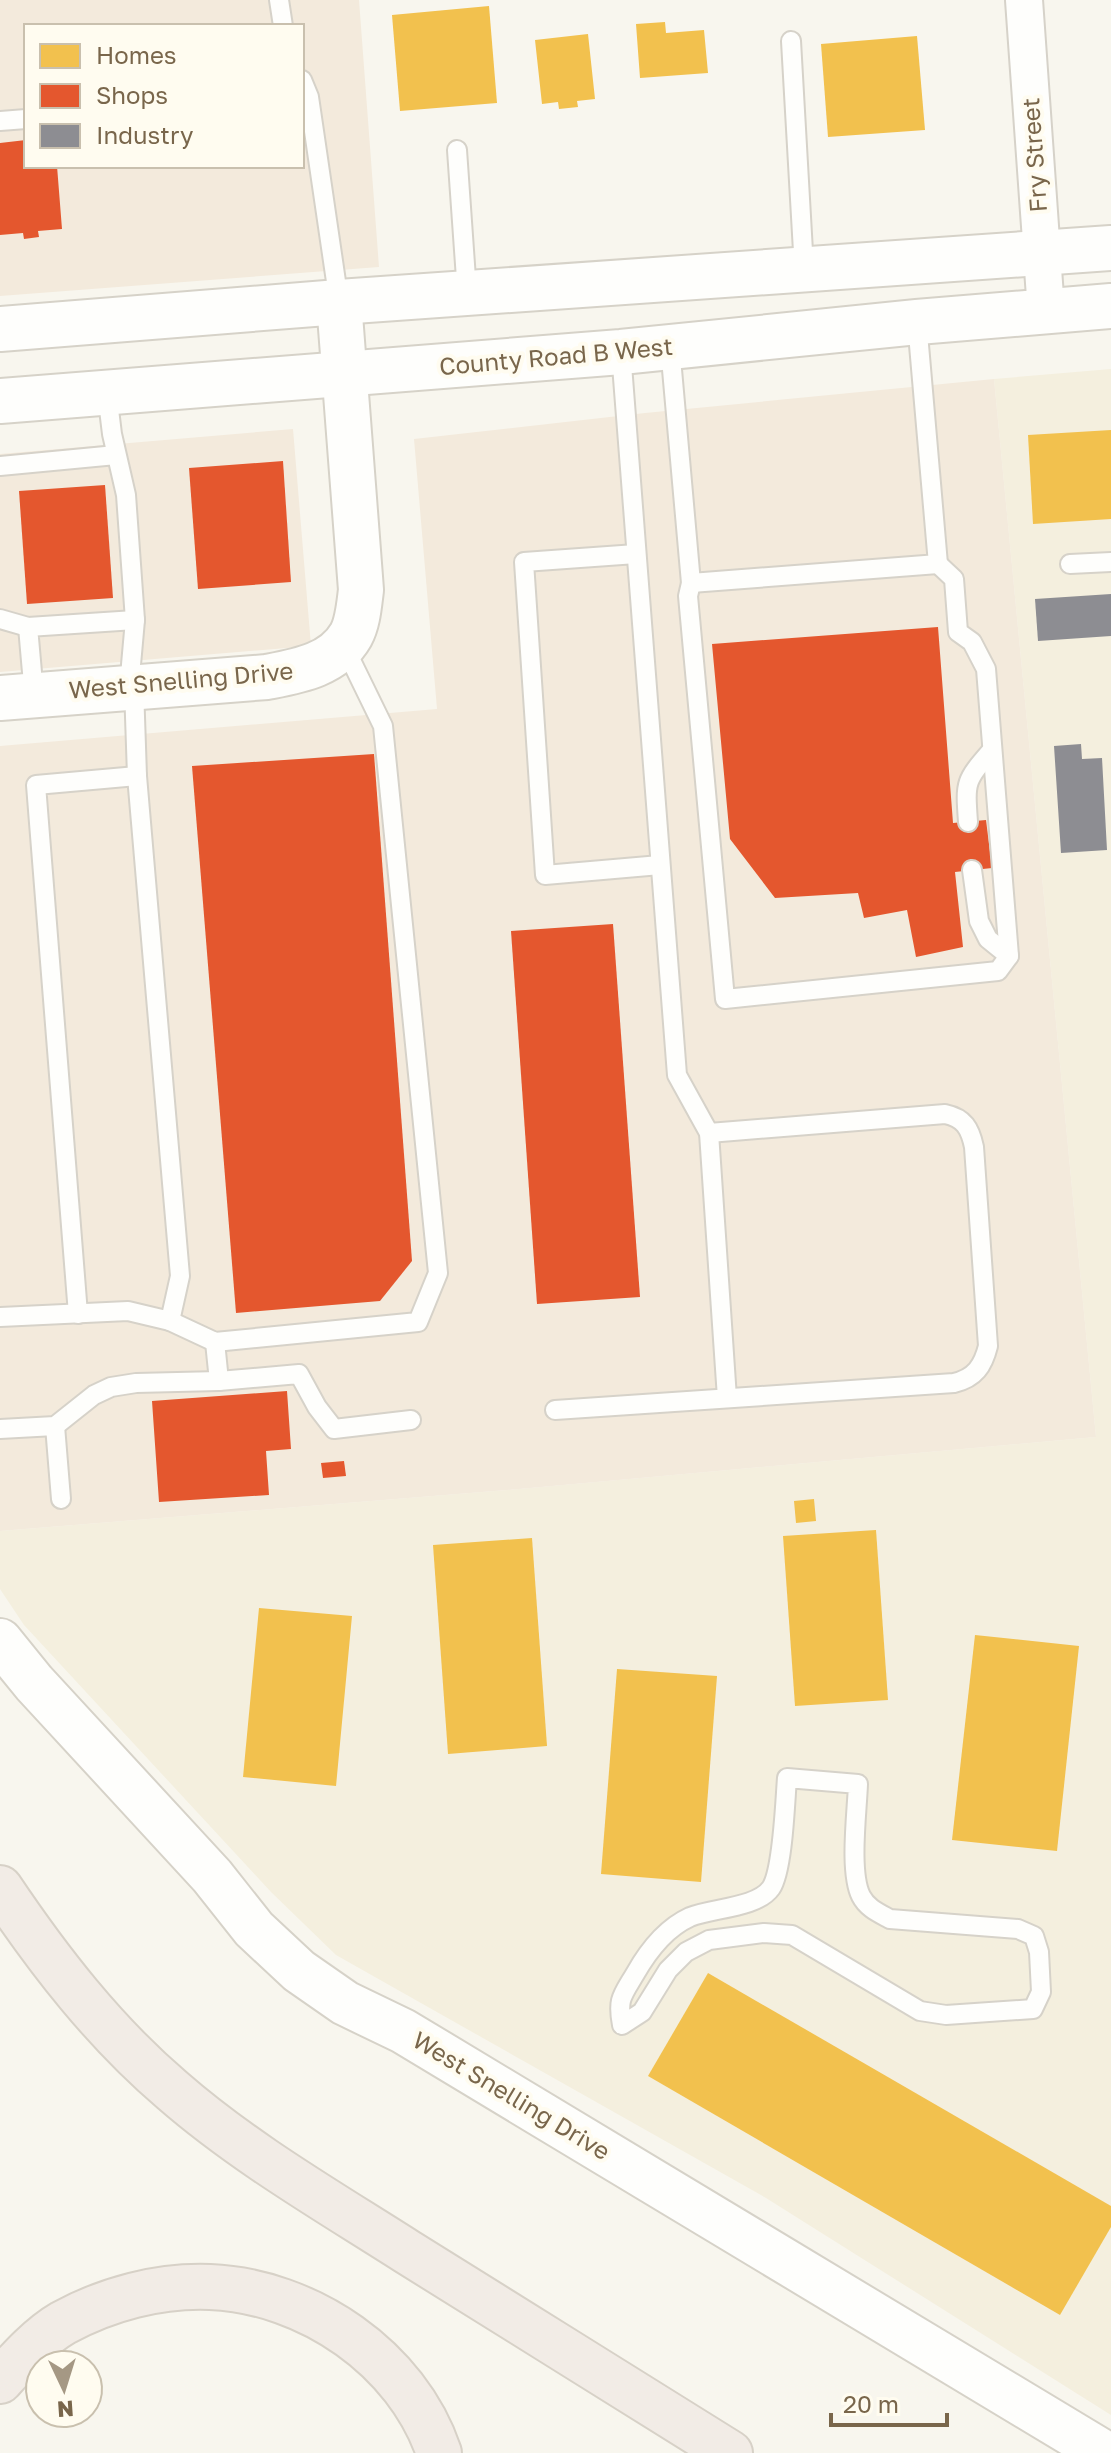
<svg xmlns="http://www.w3.org/2000/svg" width="1111" height="2453" viewBox="0 0 1111 2453" font-family="'Golos Text',sans-serif">
	<style>
		.residential { fill: #f4efde }
		.commercial { fill: #f3eadc; fill-rule: evenodd }
		.homes { fill: #f2c14e }
		.shops { fill: #e4572e }
		.industry { fill: #8d8d92 }
		.lines { fill: none; stroke-linecap: round; stroke-linejoin: round }
		.lane-casing { stroke: #d6d2c9; stroke-width: 22 }
		.street-casing { stroke: #d6d2c9; stroke-width: 40 }
		.secondary-casing { stroke: #d6d2c8; stroke-width: 48 }
		.highway-casing { stroke: #d7d1c7; stroke-width: 48 }
		.lane { stroke: #fefefc; stroke-width: 18 }
		.street { stroke: #fefefc; stroke-width: 36 }
		.secondary { stroke: #fefefc; stroke-width: 44 }
		.highway { stroke: #f2ece6; stroke-width: 44 }
		.labels { text-anchor: middle; stroke-width: 8; stroke-linejoin: round; paint-order: stroke }
		.street-label { font-size: 24px; fill: #79664b; stroke: #fffcf0 }
	</style>
	<rect width="100%" height="100%" fill="#f8f6ee"/>
	<path class="residential" d="M1111,369V2415L766,2198L336,1955L271,1892L24,1625L0,1589V1531L507,1490L1096,1437L994,379Z"/>
	<g class="commercial">
		<path d="M0,0H359L379,267L0,296ZM26,26H302V166H26Z"/>
		<path d="M994,379L1096,1437L507,1490L0,1531V746L437,709L414,439L645,413Z"/>
		<path d="M293,429L311,646L0,672V454Z"/>
	</g>
	<g class="homes">
		<path d="M489,6L497,103L400,111L392,15Z"/>
		<path d="M665,22L666,33L704,30L708,73L640,78L636,24Z"/>
		<path d="M588,34L595,99L577,101L578,107L559,109L558,102L542,104L535,40Z"/>
		<path d="M917,36L925,130L828,137L821,44Z"/>
		<path d="M1111,430V519L1033,524L1028,435Z"/>
		<path d="M814,1499L816,1521L796,1523L794,1501Z"/>
		<path d="M876,1530L888,1700L795,1706L783,1536Z"/>
		<path d="M532,1538L547,1746L448,1754L433,1545Z"/>
		<path d="M259,1608L352,1616L336,1786L243,1777Z"/>
		<path d="M975,1635L1079,1646L1057,1851L952,1840Z"/>
		<path d="M617,1669L717,1676L701,1882L601,1874Z"/>
		<path d="M708,1973L1111,2206V2227L1060,2315L648,2076Z"/>
	</g>
	<g class="shops">
		<path d="M26,140V166H57L62,229L38,231L39,237L24,239L23,233L0,235V143Z"/>
		<path d="M283,461L291,582L198,589L189,468Z"/>
		<path d="M105,485L113,598L27,604L19,491Z"/>
		<path d="M938,627L953,823L986,820L992,868L955,872L963,947L916,957L907,910L864,918L858,893L775,898L730,839L712,644Z"/>
		<path d="M374,754L412,1261L380,1301L236,1313L192,766Z"/>
		<path d="M613,924L640,1297L537,1304L511,931Z"/>
		<path d="M287,1391L291,1449L266,1451L269,1495L159,1502L152,1401Z"/>
		<path d="M344,1461L346,1476L323,1478L321,1463Z"/>
	</g>
	<g class="industry">
		<path d="M1111,594V636L1038,641L1035,599Z"/>
		<path d="M1081,744L1082,759L1102,758L1107,850L1061,853L1054,746Z"/>
	</g>
	<g class="lines">
		<defs>
			<g id="lane">
				<path d="M279,0L283,26"/>
				<path d="M791,41L804,269"/>
				<path d="M302,80L309,97L339,302"/>
				<path d="M0,121L26,119"/>
				<path d="M457,150L467,293"/>
				<path d="M670,347L691,583L938,564L917,322"/>
				<path d="M621,352L677,1075L709,1133L727,1398"/>
				<path d="M107,393L112,434L126,495L135,620L129,687"/>
				<path d="M0,466L116,455"/>
				<path d="M636,554L524,562L545,875L660,865"/>
				<path d="M1070,564L1111,562"/>
				<path d="M691,583L688,596L725,999L998,971L1009,956L986,669L972,642L958,632L954,579L938,564"/>
				<path d="M0,619L28,627"/>
				<path d="M34,695L28,627L135,620"/>
				<path d="M968,822C965,781 965,781 992,750"/>
				<path d="M972,870L979,921L988,939L1009,956"/>
				<path d="M78,1314L36,785L137,776"/>
				<path d="M0,1317L128,1311L170,1321L180,1276L137,776L134,687"/>
				<path d="M170,1321L215,1342L418,1322L438,1273L383,726L344,646"/>
				<path d="M215,1342L219,1381"/>
				<path d="M555,1410L954,1383C975,1378 983,1366 988,1346L974,1147C970,1128 964,1118 945,1114L709,1133"/>
				<path d="M55,1426L61,1499"/>
				<path d="M0,1429L55,1426L94,1395L111,1387L136,1383L219,1381L299,1374L317,1407L334,1429L411,1420"/>
				<path d="M787,1778L858,1784C857,1812 849,1872 861,1896C867,1908 879,1913 890,1919L1018,1929L1034,1936L1039,1952L1041,1992L1033,2009L946,2015L920,2011L792,1935L764,1933L709,1940L686,1952L668,1970L642,2012L622,2025C617,1999 622,1996 635,1974C648,1951 666,1928 690,1917C712,1908 757,1908 771,1888C783,1870 785,1802 787,1778Z"/>
			</g>
			<path id="street" d="M1024,0L1046,311"/>
			<g id="secondary">
				<path d="M0,329L339,302L1111,248"/>
				<path d="M0,401L621,352L917,322L1111,306"/>
				<path d="M0,698L267,677C298,671 334,665 351,635C358,622 359,605 361,590L339,302"/>
				<path d="M0,1641L34,1683L212,1876L254,1929L299,1971L345,2003L403,2031L1104,2453"/>
			</g>
			<g id="highway">
				<path d="M0,1888C49,1961 104,2032 172,2090C243,2152 326,2200 406,2251C514,2318 622,2386 730,2453"/>
				<path d="M0,2381C18,2361 39,2337 63,2323C107,2299 159,2285 210,2287C308,2291 407,2358 439,2453"/>
			</g>
		</defs>
		<use href="#lane" class="lane-casing"/>
		<use href="#street" class="street-casing"/>
		<use href="#secondary" class="secondary-casing"/>
		<use href="#highway" class="highway-casing"/>
		<use href="#lane" class="lane"/>
		<use href="#street" class="street"/>
		<use href="#secondary" class="secondary"/>
		<use href="#highway" class="highway"/>
	</g>
	<g class="labels">
		<g class="street-label">
			<text transform="translate(1035 155) rotate(-94)" y="8">Fry Street</text>
			<text transform="translate(556 357) rotate(-5)" y="8">County Road B West</text>
			<text transform="translate(181 681) rotate(-5)" y="8">West Snelling Drive</text>
			<text transform="translate(511 2096) rotate(31)" y="8">West Snelling Drive</text>
		</g>
	</g>
	<rect x="24" y="24" width="280" height="144" fill="#fffcf0" stroke="#c9c0ae" stroke-width="2"/>
	<rect x="40" y="44" width="40" height="24" fill="#f2c14e" stroke="#c9c0ae" stroke-width="2"/>
	<text x="96" y="64" font-size="24" fill="#79664b">Homes</text>
	<rect x="40" y="84" width="40" height="24" fill="#e4572e" stroke="#c9c0ae" stroke-width="2"/>
	<text x="96" y="104" font-size="24" fill="#79664b">Shops</text>
	<rect x="40" y="124" width="40" height="24" fill="#8d8d92" stroke="#c9c0ae" stroke-width="2"/>
	<text x="96" y="144" font-size="24" fill="#79664b">Industry</text>
	<g transform="translate(64 2389) rotate(176)"><circle r="38" fill="#fffcf0" stroke="#c9c0ae" stroke-width="2"/>
	<path d="M0-6L14 30L0 20L-14 30Z" fill="#a59884"/>
	<text y="-12" font-size="22" font-weight="bold" text-anchor="middle" fill="#79664b">N</text>
	</g>
	<path d="M831 2413v12h116v-12" fill="none" stroke="#79664b" stroke-width="4"/>
	<text x="843" y="2413" font-size="24" fill="#79664b" stroke="#fffcf0" stroke-width="6" paint-order="stroke">20 m</text>
</svg>
